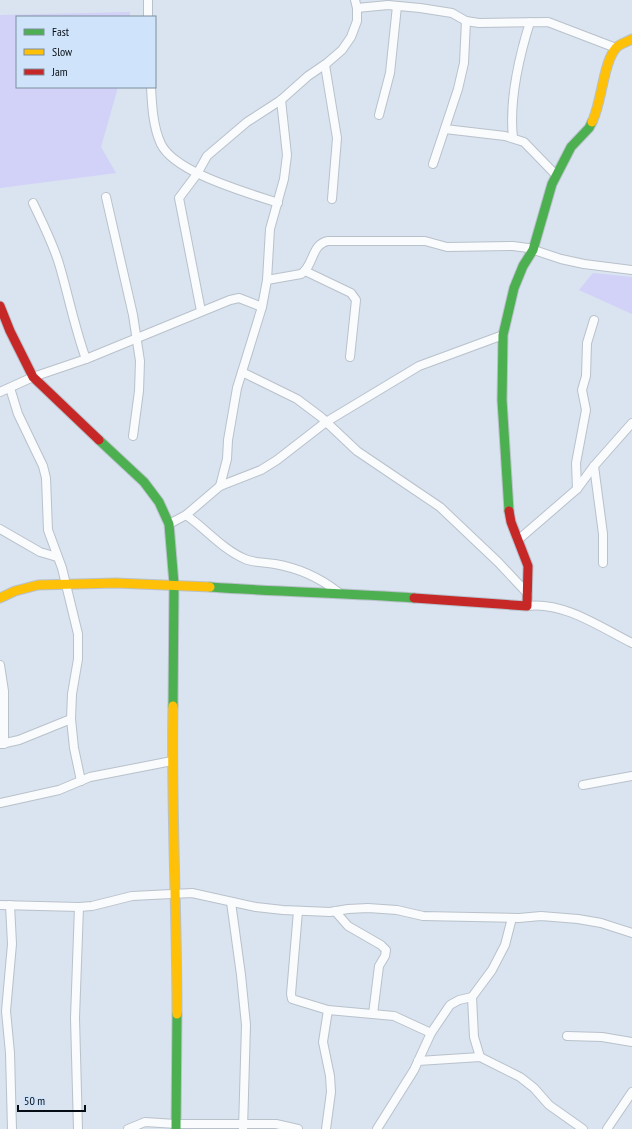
<svg xmlns="http://www.w3.org/2000/svg" width="632" height="1129" viewBox="0 0 632 1129" font-family="'PT Sans Narrow',sans-serif">
	<style>
		.green { fill: #d2d1f8 }
		.lines { fill: none; stroke-linecap: round; stroke-linejoin: round }
		.street-casing { stroke: #b9c1ca; stroke-width: 10 }
		.fast-casing { stroke: #b9c1ca; stroke-width: 11 }
		.slow-casing { stroke: #b9c1ca; stroke-width: 11 }
		.jam-casing { stroke: #b9c1ca; stroke-width: 11 }
		.street { stroke: #f9fbfd; stroke-width: 8 }
		.fast { stroke: #4caf50; stroke-width: 9 }
		.slow { stroke: #ffc107; stroke-width: 9 }
		.jam { stroke: #c62828; stroke-width: 9 }
	</style>
	<rect width="100%" height="100%" fill="#d9e4f0"/>
	<g class="green">
		<path d="M130,12V17H17V87H118L101,147L116,173L0,188V15Z"/>
		<path d="M593,273L632,277V314L579,290Z"/>
	</g>
	<g class="lines">
		<defs>
			<g id="street">
				<path d="M148,0V17"/>
				<path d="M357,8L388,5L420,8L452,13L466,21L479,23L548,22L616,48"/>
				<path d="M325,65L337,138L332,199"/>
				<path d="M151,87C152,106 153,127 161,144C175,173 249,193 278,203"/>
				<path d="M379,115L390,73L397,6"/>
				<path d="M445,129L505,136L524,142L556,175"/>
				<path d="M513,138C509,101 519,57 530,22"/>
				<path d="M433,164L458,89L464,63L466,21"/>
				<path d="M106,197L133,315L140,361L139,391L133,436"/>
				<path d="M33,203C43,224 54,245 60,267C69,298 75,329 86,359"/>
				<path d="M305,271L351,293L356,300L350,357"/>
				<path d="M267,280L301,274C314,266 311,244 328,241H425L447,247L513,246L528,248L561,259L584,264L632,270"/>
				<path d="M201,311L179,198L197,174L207,156L247,122L281,100L308,76L327,63L342,50L351,37L357,21V8L355,0"/>
				<path d="M242,372L297,399L321,417L357,451L440,507L498,562L528,594"/>
				<path d="M10,388L18,414L43,466L46,478L48,530L62,568L78,634V659L72,694L71,719L74,748L81,781"/>
				<path d="M0,392L33,377L86,359L230,300L239,298L262,307"/>
				<path d="M594,466L603,534V563"/>
				<path d="M220,486L227,459L228,440L237,388L262,307L267,280L270,229L284,179L287,155L281,100"/>
				<path d="M577,489L576,463L586,410L582,390L586,376L587,343L594,320"/>
				<path d="M186,515C206,529 222,549 245,559C254,563 264,562 275,564C298,568 320,578 338,592"/>
				<path d="M169,524L186,515L220,486L261,470L277,460L326,422L419,366L503,335"/>
				<path d="M0,529L40,552L57,557"/>
				<path d="M518,540L577,489L594,466L632,423"/>
				<path d="M527,606C563,601 600,627 632,643"/>
				<path d="M0,665L4,691V744"/>
				<path d="M1,744L19,740L71,719"/>
				<path d="M583,785L632,776"/>
				<path d="M0,803L59,790L90,777L172,761"/>
				<path d="M231,902L241,975L246,1025L243,1129"/>
				<path d="M0,905L79,907L92,906L132,896L192,893L256,907L283,910L330,912L348,909L368,908L397,910L423,916L519,918L541,916L578,919L601,923L632,933"/>
				<path d="M10,905L12,944L6,1011L10,1053L12,1129"/>
				<path d="M298,911L291,994L292,999L328,1010L394,1016L431,1033"/>
				<path d="M335,911L348,926L381,945L386,950L385,956L379,966L373,1014"/>
				<path d="M472,997L474,1037L480,1057"/>
				<path d="M567,1036L602,1037L632,1042"/>
				<path d="M418,1061L480,1057L520,1077L534,1088L549,1105L583,1129"/>
				<path d="M78,1129L75,1018L79,907"/>
				<path d="M128,1129L145,1122L176,1124H276L298,1129"/>
				<path d="M326,1129L331,1092L330,1076L323,1042L328,1010"/>
				<path d="M377,1129L414,1070L431,1033L450,1005L459,1000L472,997L492,970L505,945L512,918"/>
				<path d="M607,1129L632,1092"/>
			</g>
			<g id="fast">
				<path d="M99,440L144,482L159,502L169,524L174,584L173,706"/>
				<path d="M509,511L502,400L503,335L514,288L523,266L533,250L552,184L571,147L589,128L592,122"/>
				<path d="M210,587C278,592 346,593 414,598"/>
				<path d="M176,1129L177,1014"/>
			</g>
			<g id="slow">
				<path d="M592,122C602,102 603,63 616,48C619,44 627,42 632,39"/>
				<path d="M0,598L15,591L38,585L116,583L210,587"/>
				<path d="M173,706C171,808 177,911 177,1014"/>
			</g>
			<g id="jam">
				<path d="M0,306L10,331L33,377L99,440"/>
				<path d="M414,598L527,606L528,566L511,522L509,511"/>
			</g>
		</defs>
		<use href="#street" class="street-casing"/>
		<use href="#fast" class="fast-casing"/>
		<use href="#slow" class="slow-casing"/>
		<use href="#jam" class="jam-casing"/>
		<use href="#street" class="street"/>
		<use href="#fast" class="fast"/>
		<use href="#slow" class="slow"/>
		<use href="#jam" class="jam"/>
	</g>
	<rect x="16" y="16" width="140" height="72" fill="#cfe4fa" stroke="#7f8e9e"/>
	<rect x="24" y="29" width="20" height="6" fill="#4caf50" stroke="#7f8e9e"/>
	<text x="52" y="36" font-size="12" fill="#070d14">Fast</text>
	<rect x="24" y="49" width="20" height="6" fill="#ffc107" stroke="#7f8e9e"/>
	<text x="52" y="56" font-size="12" fill="#070d14">Slow</text>
	<rect x="24" y="69" width="20" height="6" fill="#c62828" stroke="#7f8e9e"/>
	<text x="52" y="76" font-size="12" fill="#070d14">Jam</text>
	<path d="M18 1105v6h67v-6" fill="none" stroke="#070d14" stroke-width="2"/>
	<text x="24" y="1105" font-size="12" fill="#070d14" stroke="#cfe4fa" stroke-width="3" paint-order="stroke">50 m</text>
</svg>
